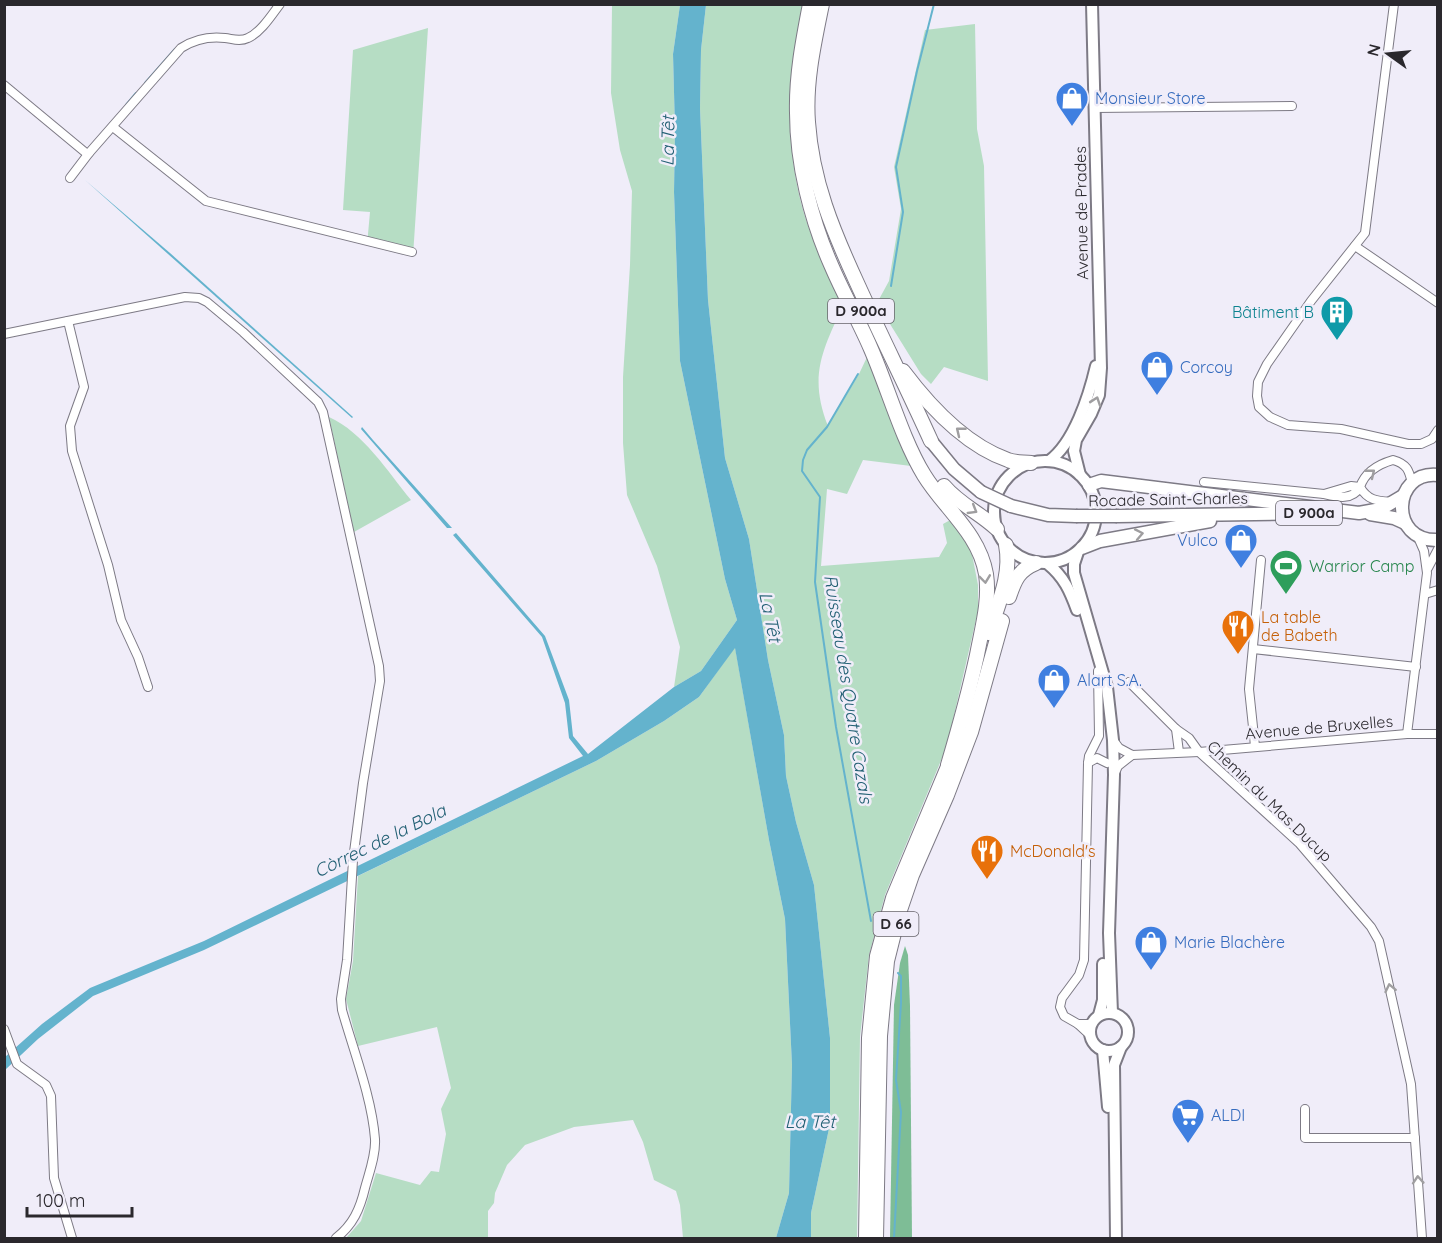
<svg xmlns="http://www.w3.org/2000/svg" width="1442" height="1243" viewBox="0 0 1442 1243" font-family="Quicksand,sans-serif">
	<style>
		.green { fill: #b6ddc4 }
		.forest { fill: #7ebd96 }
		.water { fill: #64b3cd }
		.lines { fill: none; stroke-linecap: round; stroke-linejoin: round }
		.stream { stroke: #64b3cd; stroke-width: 2 }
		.street-casing { stroke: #7d7a85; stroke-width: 10 }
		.secondary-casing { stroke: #7d7a85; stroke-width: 14 }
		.primary-casing { stroke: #7d7a85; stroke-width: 15 }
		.highway-casing { stroke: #7d7a85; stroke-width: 16 }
		.street { stroke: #fff; stroke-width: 8 }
		.secondary { stroke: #fff; stroke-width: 10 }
		.primary { stroke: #fff; stroke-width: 12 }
		.highway { stroke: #fff; stroke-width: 14 }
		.primary-bridge-casing { stroke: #7d7a85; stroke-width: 15; stroke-linecap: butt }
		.primary-bridge { stroke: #fff; stroke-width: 12 }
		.oneway { stroke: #9f9ea0 }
		.labels { text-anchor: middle; stroke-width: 5; stroke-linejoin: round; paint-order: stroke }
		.shield { fill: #f0edf9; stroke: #65636a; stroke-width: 1.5 }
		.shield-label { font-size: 15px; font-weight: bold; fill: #2a282d }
		.shop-label { font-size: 16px; fill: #366cbe; stroke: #f0edf9; text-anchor: start }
		.street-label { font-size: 16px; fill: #2a282d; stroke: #f0edf9 }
		.culture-label { font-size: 16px; fill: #0d838f; stroke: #f0edf9; text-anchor: end }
		.leisure-label { font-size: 16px; fill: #27864d; stroke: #f0edf9; text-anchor: start }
		.food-label { font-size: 16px; fill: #c56008; stroke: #f0edf9; text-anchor: start }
		.water-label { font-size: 18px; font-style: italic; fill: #226074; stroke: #f0edf9 }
	</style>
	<rect width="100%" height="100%" fill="#f0edf9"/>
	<g class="green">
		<path d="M612,5H680L673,54L675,130L674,192L680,361L725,579L737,620L701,671L674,687L680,647L657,566L627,495L623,443V377L630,265L632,191L620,150L611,93Z"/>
		<path d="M706,5H804C800,27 794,50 792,73C787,128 792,189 814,241C823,262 834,282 844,303C823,350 808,375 828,426L859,374L868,355L911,466L863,460L847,494L827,489L821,566L939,557L947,543L943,524L952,519L971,549L978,585V611L947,746L885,895L869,955L860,1037L857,1238H811V1213L830,1124V1038L814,885L796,822L786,776L784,735L768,660L749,539L725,458L708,300L700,108L701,50Z"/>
		<path d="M975,24L977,129L984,166L988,381L944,367L931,384L921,374L877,303L889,281L901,209L894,167L925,30Z"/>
		<path d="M428,28L413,256L367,245L370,212L343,210L353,50Z"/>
		<path d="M329,417C364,433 387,471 411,500L354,532Z"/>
		<path d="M735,647L769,840L785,919L792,1065L789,1193L776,1238H683L680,1205L676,1191L654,1180L643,1142L633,1120L574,1127L525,1145L507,1165L495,1193L494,1203L488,1211V1238H346L361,1221L376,1173L420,1185L431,1171L439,1172L446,1134L441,1109L451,1088L437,1027L358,1046L346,999L353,961L358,876L596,761L664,721L699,697Z"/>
	</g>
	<path class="forest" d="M905,946L908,955L910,1006L912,1238H890L894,1005L900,963Z"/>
	<g class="water">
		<path d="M680,5H706L701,50L700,108L708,300L725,458L749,539L768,660L784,735L786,776L796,822L814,885L830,1038V1124L811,1213V1238H776L789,1193L792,1065L785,919L769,840L735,648L699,697L664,721L596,761L204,950L93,996L38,1039L5,1070V1057L42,1024L90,988L204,941L583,756L569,738L565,703L542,637L453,535L456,533L545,636L569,700L573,736L588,754L674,687L701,671L737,620L725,579L680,361L674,192L675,130L673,54Z"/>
		<path d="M85,180L170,253L353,417L352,418Z"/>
		<path d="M362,427L373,440L452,528H447L361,429Z"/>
	</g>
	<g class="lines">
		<g class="stream">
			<path d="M145,83L175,49"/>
			<path d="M126,105L136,93"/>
			<path d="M891,286L903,212L896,167L917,71L934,4"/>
			<path d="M858,374L827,427L807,450L803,460L802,471L820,497L815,582L836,727L871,921"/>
			<path d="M894,1238L901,1112L896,1080L901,1003V976L898,973"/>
		</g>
		<defs>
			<g id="street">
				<path d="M1394,4L1365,233L1311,301L1267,364L1258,382L1257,396L1259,407L1270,417L1288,425L1341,429L1408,444H1421L1432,439L1438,430"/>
				<path d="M4,85L86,153H89L181,48C195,39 208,36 225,38C233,39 240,42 248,38C261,32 271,16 280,4"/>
				<path d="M1094,108L1292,106"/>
				<path d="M113,127L206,201L412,252"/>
				<path d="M70,178L89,153"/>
				<path d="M1355,246L1438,303"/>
				<path d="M68,321L84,387L70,426L72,451L108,565L121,620L138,657L148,687"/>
				<path d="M4,334L185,297L199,298L207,302L243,332L318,402L323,412L379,666L380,681L363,783L353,860L347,960L341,999L342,1010C353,1049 372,1098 375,1139C376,1155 369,1173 365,1188C360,1209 353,1225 336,1238"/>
				<path d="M1204,482L1324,494"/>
				<path d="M1351,486L1360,487C1352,501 1337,497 1324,494Z"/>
				<path d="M1392,502C1378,501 1368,501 1360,487C1365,472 1379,464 1393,460C1407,464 1409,470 1412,483"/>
				<path d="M1428,568L1438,549"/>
				<path d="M1425,594L1438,590"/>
				<path d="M1253,649L1416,667"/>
				<path d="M1129,682L1176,729L1189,738L1199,752L1299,843L1371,927L1379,941L1411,1084L1422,1238"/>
				<path d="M1176,729L1179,752"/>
				<path d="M1407,734L1427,573L1424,551L1417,535"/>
				<path d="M1113,740L1119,748L1132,755L1199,752L1407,734H1438"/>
				<path d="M1255,746L1249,689L1261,560"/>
				<path d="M1088,763L1097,758L1107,763"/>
				<path d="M1115,773L1118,766L1132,755"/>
				<path d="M1078,1024H1092"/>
				<path d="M4,1029L17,1064L46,1085L51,1096L54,1178L72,1238"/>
				<path d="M1091,1036L1078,1024L1064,1016L1060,1007L1062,998L1079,975L1084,960L1088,763L1089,756L1099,736L1098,671"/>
				<path d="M1305,1109V1138H1415"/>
			</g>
			<g id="secondary">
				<path d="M1049,461C1074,443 1089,396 1096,366"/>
				<circle cx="1045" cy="512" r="51"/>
				<path d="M1080,475L1074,451L1076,440L1091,414L1099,395L1101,368L1092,4"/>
				<path d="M1078,552L1074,564V573L1107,687L1113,740L1114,775L1109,933L1112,1013"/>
				<path d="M1048,564C1064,577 1070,591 1077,610"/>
				<circle cx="1109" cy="1032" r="19"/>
				<path d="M1099,1015L1103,1000V964"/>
				<path d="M1103,1050L1108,1107"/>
				<path d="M1116,1238L1114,1065L1121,1047"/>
			</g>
			<g id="primary">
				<path d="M931,441L954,469L981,492"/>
				<path d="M1438,475C1392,470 1388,542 1438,540"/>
				<path d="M1089,485L1101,481L1359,513L1381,509L1403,496"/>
				<path d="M1011,506L1048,515L1076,516"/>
				<path d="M1370,514L1394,518L1405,523"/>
				<path d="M1117,516L1313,513"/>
				<path d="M1082,548L1100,541L1210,521"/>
			</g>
			<g id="highway">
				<path d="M810,4C803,40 796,76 797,113C797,164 811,220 832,267C844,295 859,321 871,349C888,388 902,439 924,475C944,508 979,533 986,574C990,601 982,628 977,655C969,692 959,728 948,765"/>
				<path d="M822,4C814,43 805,83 808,122C812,181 833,231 857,283C881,336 907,388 931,441"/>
				<path d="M903,371C930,407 965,445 1008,460C1015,463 1024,462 1031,463"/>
				<path d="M944,486C959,504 980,513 997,529"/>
				<path d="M1009,597C1015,579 1019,570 1036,563"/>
				<path d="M989,633C998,604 1012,575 1006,545"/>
				<path d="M866,1238L869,1038L877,956L893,898L952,757"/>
				<path d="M876,1238L880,1036L887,961L899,913L912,875L947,795L971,732L1002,621"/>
			</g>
		</defs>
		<use href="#street" class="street-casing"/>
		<use href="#secondary" class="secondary-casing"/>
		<use href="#primary" class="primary-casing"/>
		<use href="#highway" class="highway-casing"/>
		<use href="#street" class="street"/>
		<use href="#secondary" class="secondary"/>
		<use href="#primary" class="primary"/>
		<use href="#highway" class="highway"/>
		<defs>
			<g id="primary-bridge">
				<path d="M981,492L1011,506"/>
				<path d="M1076,516H1117"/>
			</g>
		</defs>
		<use href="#primary-bridge" class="primary-bridge-casing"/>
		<use href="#primary-bridge" class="primary-bridge"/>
	</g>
	<defs><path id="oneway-chevron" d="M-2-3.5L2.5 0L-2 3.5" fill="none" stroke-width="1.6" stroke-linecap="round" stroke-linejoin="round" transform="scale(1.5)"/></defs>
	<g class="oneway">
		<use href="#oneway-chevron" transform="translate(1096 401) rotate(-71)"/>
		<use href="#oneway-chevron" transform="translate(960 431) rotate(-141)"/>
		<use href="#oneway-chevron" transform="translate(1371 473) rotate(-39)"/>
		<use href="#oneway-chevron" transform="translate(973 510) rotate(31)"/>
		<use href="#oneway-chevron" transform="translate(1139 534) rotate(-11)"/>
		<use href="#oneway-chevron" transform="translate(985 579) rotate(83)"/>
		<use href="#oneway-chevron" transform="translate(1390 988) rotate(-102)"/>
		<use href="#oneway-chevron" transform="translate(1418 1180) rotate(-94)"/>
	</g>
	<defs>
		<symbol id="shop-pin" viewBox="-11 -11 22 30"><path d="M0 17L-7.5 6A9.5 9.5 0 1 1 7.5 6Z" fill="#3f7fe0" stroke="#f0edf9"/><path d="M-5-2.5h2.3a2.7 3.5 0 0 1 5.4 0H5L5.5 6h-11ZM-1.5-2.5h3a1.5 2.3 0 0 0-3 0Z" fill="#fff"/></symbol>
		<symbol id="building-pin" viewBox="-11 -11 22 30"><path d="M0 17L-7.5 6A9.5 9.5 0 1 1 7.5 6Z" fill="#0f9aa8" stroke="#f0edf9"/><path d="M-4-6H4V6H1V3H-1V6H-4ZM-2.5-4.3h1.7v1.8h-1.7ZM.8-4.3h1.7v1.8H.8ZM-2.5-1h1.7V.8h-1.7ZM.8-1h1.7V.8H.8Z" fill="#fff"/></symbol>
		<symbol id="stadium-pin" viewBox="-11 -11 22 30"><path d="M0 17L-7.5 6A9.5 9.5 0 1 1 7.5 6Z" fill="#2e9e5b" stroke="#f0edf9"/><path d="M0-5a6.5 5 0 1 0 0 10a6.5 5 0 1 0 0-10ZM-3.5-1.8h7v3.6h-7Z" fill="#fff"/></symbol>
		<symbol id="restaurant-pin" viewBox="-11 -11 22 30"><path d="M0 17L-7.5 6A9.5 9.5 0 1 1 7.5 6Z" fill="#e8710a" stroke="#f0edf9"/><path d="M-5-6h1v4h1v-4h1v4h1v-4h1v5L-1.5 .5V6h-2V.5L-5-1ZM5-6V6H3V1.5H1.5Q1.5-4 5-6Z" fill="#fff"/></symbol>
		<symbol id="supermarket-pin" viewBox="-11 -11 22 30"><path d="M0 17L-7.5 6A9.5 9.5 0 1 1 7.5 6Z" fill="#3f7fe0" stroke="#f0edf9"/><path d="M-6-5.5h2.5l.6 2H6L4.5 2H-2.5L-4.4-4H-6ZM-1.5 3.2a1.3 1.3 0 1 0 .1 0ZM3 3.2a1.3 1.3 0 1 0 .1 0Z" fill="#fff"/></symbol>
	</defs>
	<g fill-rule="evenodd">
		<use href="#shop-pin" x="1053" y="79" width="38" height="52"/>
		<use href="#building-pin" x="1318" y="293" width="38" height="52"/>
		<use href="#shop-pin" x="1138" y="348" width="38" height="52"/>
		<use href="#shop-pin" x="1222" y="521" width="38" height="52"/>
		<use href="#stadium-pin" x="1267" y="547" width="38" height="52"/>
		<use href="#restaurant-pin" x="1219" y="607" width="38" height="52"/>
		<use href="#shop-pin" x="1035" y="661" width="38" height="52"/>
		<use href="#restaurant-pin" x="968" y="832" width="38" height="52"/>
		<use href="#shop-pin" x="1132" y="923" width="38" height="52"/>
		<use href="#supermarket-pin" x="1169" y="1096" width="38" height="52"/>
	</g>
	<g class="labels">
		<g class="shield">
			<rect x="828" y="299" width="66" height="24" rx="4.5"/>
			<rect x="1276" y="501" width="66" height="24" rx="4.5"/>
			<rect x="873.5" y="912" width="45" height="24" rx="4.5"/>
		</g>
		<g class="shield-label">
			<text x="861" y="316">D 900a</text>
			<text x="1309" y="518">D 900a</text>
			<text x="896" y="929">D 66</text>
		</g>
		<g class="shop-label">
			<text x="1095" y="104">Monsieur Store</text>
			<text x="1180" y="373">Corcoy</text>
			<text x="1218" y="546" text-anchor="end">Vulco</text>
			<text x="1077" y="686">Alart S.A.</text>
			<text x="1174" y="948">Marie Blachère</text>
			<text x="1211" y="1121">ALDI</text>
		</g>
		<g class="street-label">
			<text transform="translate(1081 213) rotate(-91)" y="6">Avenue de Prades</text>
			<text transform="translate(1168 499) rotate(-1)" y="6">Rocade Saint-Charles</text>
			<text transform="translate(1319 727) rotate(-5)" y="6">Avenue de Bruxelles</text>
			<text transform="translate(1270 801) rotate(44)" y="6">Chemin du Mas Ducup</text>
		</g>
		<g class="culture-label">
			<text x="1314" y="318">Bâtiment B</text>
		</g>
		<g class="leisure-label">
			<text x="1309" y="572">Warrior Camp</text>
		</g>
		<g class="food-label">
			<text x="1261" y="623">La table<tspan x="1261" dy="18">de Babeth</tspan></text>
			<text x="1010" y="857">McDonald's</text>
		</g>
		<g class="water-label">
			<text transform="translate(668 141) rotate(-89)" y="6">La Têt</text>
			<text transform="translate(770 617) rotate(78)" y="6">La Têt</text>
			<text transform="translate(848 689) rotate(81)" y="6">Ruisseau des Quatre Cazals</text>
			<text transform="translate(380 841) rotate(-26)" y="6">Còrrec de la Bola</text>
			<text x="810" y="1128">La Têt</text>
		</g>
	</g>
	<rect width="1442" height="1243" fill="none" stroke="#2a282d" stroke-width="12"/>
	<g transform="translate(1388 54) rotate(285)" stroke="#f0edf9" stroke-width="4.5" paint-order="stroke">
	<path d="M0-4.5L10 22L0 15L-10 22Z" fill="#2a282d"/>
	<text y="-9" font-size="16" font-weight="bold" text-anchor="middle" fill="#2a282d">N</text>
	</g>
	<path d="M27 1207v9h105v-9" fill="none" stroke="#2a282d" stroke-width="3"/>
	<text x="36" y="1207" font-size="18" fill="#2a282d" stroke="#f0edf9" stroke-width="4.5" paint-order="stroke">100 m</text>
</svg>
